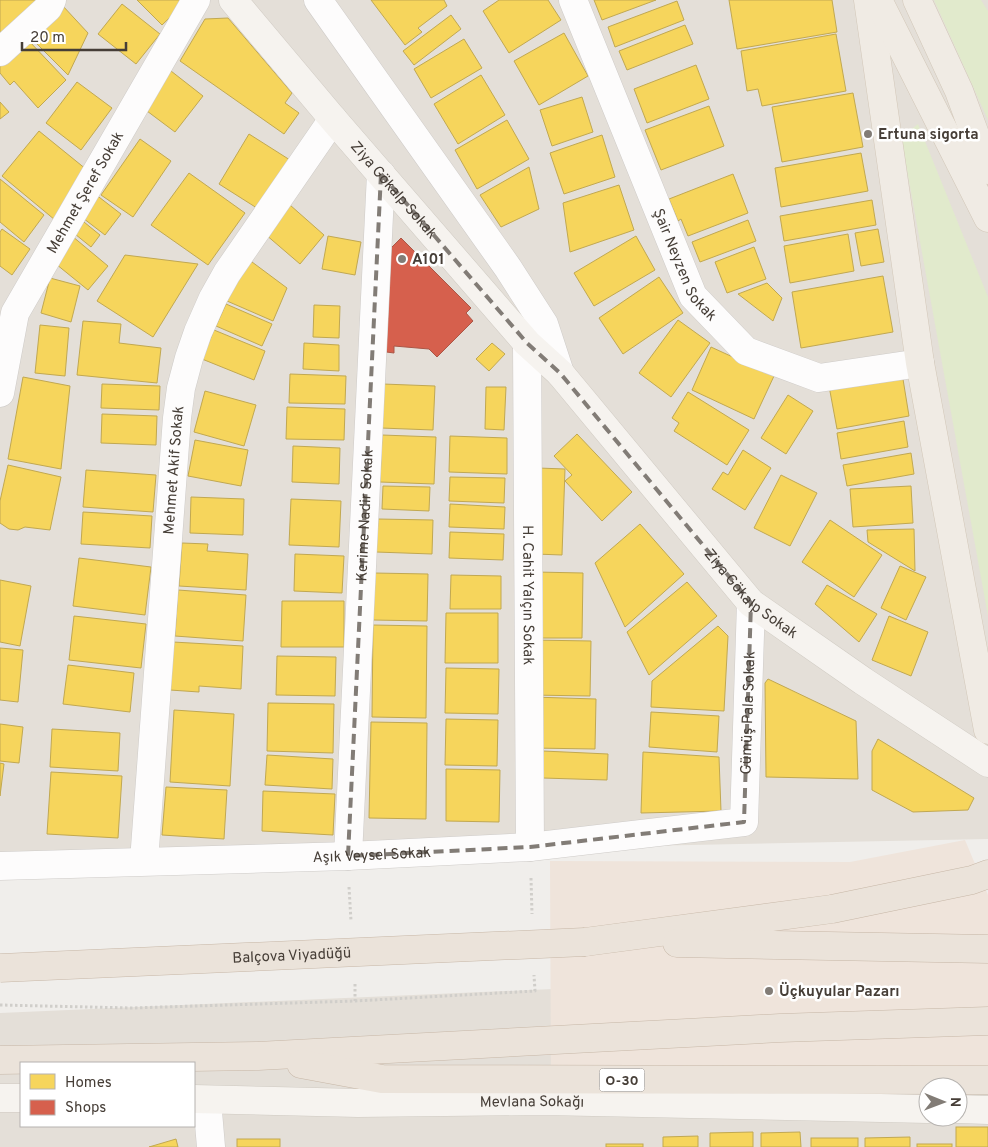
<svg xmlns="http://www.w3.org/2000/svg" width="988" height="1147" viewBox="0 0 988 1147" font-family="Overpass,sans-serif">
	<style>
		.residential { fill: #e4dfd8; fill-rule: evenodd }
		.commercial { fill: #efe4db }
		.green { fill: #e1eacc }
		.homes { fill: #f6d55c; stroke: #c1a851 }
		.shops { fill: #d6604d; stroke: #ab5646 }
		.lines { fill: none; stroke-linecap: round; stroke-linejoin: round }
		.minor-casing { stroke: #cecbc8; stroke-width: 29 }
		.secondary-casing { stroke: #cfcac2; stroke-width: 29 }
		.primary-casing { stroke: #d2c7b8; stroke-width: 29 }
		.motorway-casing { stroke: #c7b7a7; stroke-width: 29 }
		.path { stroke: #d0ceca; stroke-width: 3; stroke-dasharray: 2.5 2.5; stroke-linecap: butt }
		.minor { stroke: #fdfcfc; stroke-width: 28 }
		.secondary { stroke: #f6f3ef; stroke-width: 28 }
		.primary { stroke: #f0ebe4; stroke-width: 28 }
		.motorway { stroke: #ebe3da; stroke-width: 28 }
		.motorway-bridge-casing { stroke: #c7b7a7; stroke-width: 29; stroke-linecap: butt }
		.motorway-bridge { stroke: #ebe3da; stroke-width: 28 }
		.marked { fill: none; stroke: #827c76; stroke-width: 4; stroke-dasharray: 10 6; stroke-linejoin: round }
		.poi-dot { fill: #827c76; stroke: #fff; stroke-width: 2 }
		.labels { text-anchor: middle; stroke-width: 5; stroke-linejoin: round; paint-order: stroke }
		.shield { fill: #fff; stroke: #7e7873; stroke-width: 1 }
		.shield-label { font-size: 14px; font-weight: bold; fill: #463e37 }
		.poi-label { font-size: 15px; font-weight: bold; fill: #463e37; stroke: #fff; text-anchor: start }
		.street-label { font-size: 15px; fill: #463e37; stroke: #fff }
	</style>
	<rect width="100%" height="100%" fill="#f0eeeb"/>
	<g class="residential">
		<path d="M0,0H988V839L0,859Z"/>
		<path d="M988,970V1147H0V1013ZM21,1063H194V1126H21ZM928,1087H958V1117H928Z"/>
	</g>
	<path class="commercial" d="M965,840L988,895V1094H958V1087H928V1094L551,1093L550,861L850,862Z"/>
	<g class="green">
		<path d="M934,0H981L988,11V120Z"/>
		<path d="M918,124L988,297V616L901,137Z"/>
	</g>
	<g class="homes">
		<path d="M0,0H45L0,34Z"/>
		<path d="M137,0H188L162,25Z"/>
		<path d="M371,0H444L447,6L418,28L422,32L405,45Z"/>
		<path d="M499,0H548L561,20L509,53L483,11Z"/>
		<path d="M594,0H656L602,20Z"/>
		<path d="M729,0H832L837,32L737,49Z"/>
		<path d="M677,1L684,20L615,47L608,27Z"/>
		<path d="M122,4L160,34L136,64L98,34Z"/>
		<path d="M62,5L88,33L68,75L30,37Z"/>
		<path d="M451,15L461,29L414,65L403,51Z"/>
		<path d="M228,18L292,93L285,103L299,113L284,134L180,61L205,19Z"/>
		<path d="M685,25L693,44L627,70L619,51Z"/>
		<path d="M564,33L588,76L539,105L514,61Z"/>
		<path d="M836,34L846,91L762,106L758,89L747,91L741,51Z"/>
		<path d="M464,39L482,68L431,98L414,69Z"/>
		<path d="M29,41L66,80L38,108L14,81L10,85L0,73V66Z"/>
		<path d="M696,65L709,99L647,123L634,89Z"/>
		<path d="M171,71L203,96L175,132L143,108Z"/>
		<path d="M481,75L505,115L458,144L434,104Z"/>
		<path d="M77,82L112,108L81,150L46,123Z"/>
		<path d="M853,93L863,147L782,162L772,107Z"/>
		<path d="M582,97L593,132L552,146L540,110Z"/>
		<path d="M0,102L9,112L0,119Z"/>
		<path d="M709,106L724,146L661,170L645,130Z"/>
		<path d="M507,120L529,159L477,189L455,150Z"/>
		<path d="M39,131L92,174L55,220L2,176Z"/>
		<path d="M249,134L290,160L260,210L219,184Z"/>
		<path d="M602,135L615,177L564,194L550,153Z"/>
		<path d="M140,139L171,161L133,217L101,195Z"/>
		<path d="M861,153L868,191L781,207L775,168Z"/>
		<path d="M529,167L539,209L501,227L480,195Z"/>
		<path d="M189,173L245,213L208,265L151,225Z"/>
		<path d="M733,174L748,213L688,236L681,219L678,221L669,199Z"/>
		<path d="M0,179L44,215L24,242L0,222Z"/>
		<path d="M619,185L634,230L570,252L563,203Z"/>
		<path d="M95,194L121,214L105,235L79,215Z"/>
		<path d="M872,200L876,225L784,241L780,216Z"/>
		<path d="M290,205L324,235L300,264L265,234Z"/>
		<path d="M79,218L100,235L91,247L70,230Z"/>
		<path d="M748,220L756,241L700,262L692,242Z"/>
		<path d="M2,229L30,249L12,275L0,266V232Z"/>
		<path d="M878,229L884,262L861,266L855,233Z"/>
		<path d="M848,234L854,271L790,283L784,246Z"/>
		<path d="M72,236L108,266L88,290L51,260Z"/>
		<path d="M328,236L361,242L355,275L322,269Z"/>
		<path d="M636,236L655,270L594,306L574,273Z"/>
		<path d="M754,247L766,279L727,293L715,262Z"/>
		<path d="M125,255L198,264L153,337L97,301Z"/>
		<path d="M248,259L287,288L273,321L227,301Z"/>
		<path d="M883,276L893,332L801,348L792,292Z"/>
		<path d="M659,277L683,313L623,354L599,318Z"/>
		<path d="M50,278L80,286L71,322L41,313Z"/>
		<path d="M767,283L782,298L773,321L738,294Z"/>
		<path d="M226,304L272,324L262,346L216,326Z"/>
		<path d="M314,305L340,306L339,338L313,337Z"/>
		<path d="M678,320L710,343L671,397L639,373Z"/>
		<path d="M83,321L121,324L119,343L161,348L157,383L77,375Z"/>
		<path d="M40,325L69,328L65,376L35,373Z"/>
		<path d="M214,330L265,351L254,380L202,359Z"/>
		<path d="M304,343L339,345V371L303,369Z"/>
		<path d="M492,343L505,354L489,371L476,359Z"/>
		<path d="M711,347L774,376L754,419L692,390Z"/>
		<path d="M902,373L909,416L837,429L829,386Z"/>
		<path d="M290,374L346,376L345,404L289,403Z"/>
		<path d="M23,377L70,386L61,469L8,459Z"/>
		<path d="M102,384L160,386L159,410L101,408Z"/>
		<path d="M383,384L435,386L433,430L381,428Z"/>
		<path d="M486,387H506L504,430L485,429Z"/>
		<path d="M205,391L256,405L244,446L194,432Z"/>
		<path d="M688,392L749,430L727,465L674,431L679,423L672,418Z"/>
		<path d="M788,395L813,411L786,454L761,438Z"/>
		<path d="M287,407L345,409L344,440L286,439Z"/>
		<path d="M102,414L157,416L156,445L101,443Z"/>
		<path d="M904,421L908,447L841,459L837,433Z"/>
		<path d="M577,434L632,492L602,521L565,481L572,475L554,456Z"/>
		<path d="M382,435L436,437L434,484L380,482Z"/>
		<path d="M450,436L507,438V474L449,472Z"/>
		<path d="M195,440L248,450L241,486L188,476Z"/>
		<path d="M293,446L340,448L339,484L292,482Z"/>
		<path d="M743,450L771,468L745,510L712,489L723,472L728,475Z"/>
		<path d="M911,453L914,474L847,486L843,465Z"/>
		<path d="M8,465L61,477L50,530L25,527L18,530L9,529L0,523V501Z"/>
		<path d="M538,468L565,469L562,555L535,554Z"/>
		<path d="M86,470L156,475L153,512L83,507Z"/>
		<path d="M781,475L817,493L790,546L754,528Z"/>
		<path d="M450,477L505,478L504,503L449,501Z"/>
		<path d="M383,486L430,487L429,511L382,509Z"/>
		<path d="M911,486L913,523L853,527L850,489Z"/>
		<path d="M191,497L244,499L243,535L190,533Z"/>
		<path d="M291,499L341,501L339,547L289,545Z"/>
		<path d="M450,504L505,507L504,529L449,527Z"/>
		<path d="M83,512L152,516L150,548L81,544Z"/>
		<path d="M378,519L433,520L432,554L376,552Z"/>
		<path d="M830,520L882,555L854,597L802,562Z"/>
		<path d="M640,524L684,574L625,627L595,563Z"/>
		<path d="M914,529L915,571L868,542L867,530Z"/>
		<path d="M450,532L504,534L503,560L449,558Z"/>
		<path d="M182,543L208,544L207,551L248,554L246,590L179,586Z"/>
		<path d="M295,554L344,556L342,593L294,591Z"/>
		<path d="M79,558L151,567L145,615L73,606Z"/>
		<path d="M900,566L926,577L906,620L881,608Z"/>
		<path d="M536,572L583,573L582,638H535Z"/>
		<path d="M374,573L428,574L427,621L373,620Z"/>
		<path d="M451,575L501,576V609H450Z"/>
		<path d="M0,580L31,586L20,646L0,642Z"/>
		<path d="M687,582L717,616L649,675L627,632Z"/>
		<path d="M827,585L877,614L859,642L815,604Z"/>
		<path d="M178,590L246,595L243,641L175,636Z"/>
		<path d="M282,601H344V647H281Z"/>
		<path d="M446,613H498V663H445Z"/>
		<path d="M74,616L146,624L141,668L69,660Z"/>
		<path d="M889,616L928,632L911,676L872,660Z"/>
		<path d="M373,625L427,626L426,718L372,717Z"/>
		<path d="M718,626L728,636L724,711L651,707L652,681Z"/>
		<path d="M532,640L591,641L590,696L531,695Z"/>
		<path d="M173,642L243,646L241,689L199,686V692L170,690Z"/>
		<path d="M0,648L23,650L18,702L0,700Z"/>
		<path d="M277,656L336,657L335,696L276,695Z"/>
		<path d="M68,665L134,673L130,712L63,704Z"/>
		<path d="M446,668L499,669L498,714L445,713Z"/>
		<path d="M768,679L856,721L858,779L766,777L765,683Z"/>
		<path d="M532,697L596,699L595,749L532,748Z"/>
		<path d="M268,703L334,704L333,753L267,751Z"/>
		<path d="M174,710L234,714L230,786L170,782Z"/>
		<path d="M651,712L719,716L717,752L649,747Z"/>
		<path d="M446,719L498,720L497,766L445,765Z"/>
		<path d="M371,722L427,723L426,819L369,818Z"/>
		<path d="M0,724L23,727L19,763L0,761Z"/>
		<path d="M52,729L120,733L118,771L50,767Z"/>
		<path d="M878,739L974,798L968,810L913,812L872,790V751Z"/>
		<path d="M543,751L608,754L607,780L543,778Z"/>
		<path d="M643,752L719,757L721,811L641,813Z"/>
		<path d="M267,755L333,759L332,789L265,785Z"/>
		<path d="M0,763L4,764L0,796Z"/>
		<path d="M446,769L500,770L499,822L446,821Z"/>
		<path d="M51,772L122,776L118,838L47,834Z"/>
		<path d="M166,787L227,790L224,839L162,835Z"/>
		<path d="M263,791L335,794L333,835L262,831Z"/>
		<rect x="956" y="1127" width="32" height="20"/>
		<path d="M753,1132V1147H710V1133Z"/>
		<path d="M800,1132L801,1147H761V1133Z"/>
		<path d="M698,1136V1147H663V1137Z"/>
		<path d="M910,1137V1147H865V1138Z"/>
		<rect x="811" y="1138" width="47" height="9"/>
		<path d="M176,1139L178,1147H149Z"/>
		<rect x="237" y="1139" width="43" height="8"/>
		<rect x="606" y="1144" width="37" height="3"/>
		<rect x="917" y="1144" width="35" height="3"/>
	</g>
	<path class="shops" d="M401,238L471,308L466,313L473,321L437,357L429,349L394,346V353L379,351L385,254Z"/>
	<g class="lines">
		<defs>
			<g id="minor">
				<path d="M318,0L508,268L544,324L560,373"/>
				<path id="s1" d="M573,0L693,296L746,351L819,378L920,363"/>
				<path d="M0,52L48,8L52,0"/>
				<path id="s2" d="M527,343L530,847"/>
				<path id="s3" d="M0,393L15,313L196,0"/>
				<path id="s4" d="M348,856L381,174"/>
				<path id="s5" d="M144,861L177,418L181,388L189,358L198,332L213,298L227,273L333,119"/>
				<path id="s6" d="M0,866L348,856L530,847L744,822L751,603"/>
				<path d="M207,1100L211,1147"/>
			</g>
			<g id="secondary">
				<path id="s7" d="M233,0L333,119L527,343L560,373L751,603L863,681L988,763"/>
				<path d="M0,1098H21"/>
				<path id="s8" d="M194,1099L358,1103L544,1101L928,1109"/>
				<path d="M958,1109L988,1110"/>
			</g>
			<g id="primary">
				<path d="M868,0L920,363L988,730"/>
				<path d="M878,0L988,218"/>
				<path d="M917,0L959,91L988,170"/>
			</g>
			<g id="motorway">
				<path d="M585,942L832,909L972,880L988,874"/>
				<path d="M677,943L988,949"/>
				<path d="M0,1060L258,1056L780,1028L988,1021"/>
				<path d="M301,1064L382,1079L988,1080"/>
			</g>
		</defs>
		<use href="#minor" class="minor-casing"/>
		<use href="#secondary" class="secondary-casing"/>
		<use href="#primary" class="primary-casing"/>
		<use href="#motorway" class="motorway-casing"/>
		<g class="path">
			<path d="M531,878L532,914"/>
			<path d="M349,887L351,921"/>
			<path d="M355,984V1001"/>
			<path d="M0,1005L132,1008L355,1001L535,991L534,975"/>
		</g>
		<use href="#minor" class="minor"/>
		<use href="#secondary" class="secondary"/>
		<use href="#primary" class="primary"/>
		<use href="#motorway" class="motorway"/>
		<defs>
			<g id="motorway-bridge">
				<path id="s9" d="M0,968L585,942"/>
			</g>
		</defs>
		<use href="#motorway-bridge" class="motorway-bridge-casing"/>
		<use href="#motorway-bridge" class="motorway-bridge"/>
	</g>
	<path class="marked" d="M381,174L527,343L560,373L751,603L744,822L530,847L348,856Z"/>
	<g class="poi-dot">
		<circle cx="868" cy="134" r="5"/>
		<circle cx="402" cy="259" r="5"/>
		<circle cx="769" cy="991" r="5"/>
	</g>
	<g class="labels">
		<rect class="shield" x="599.5" y="1068.5" width="45" height="23" rx="4"/>
		<g class="shield-label">
			<text x="622" y="1085">O-30</text>
		</g>
		<g class="poi-label">
			<text x="878" y="139">Ertuna sigorta</text>
			<text x="412" y="264">A101</text>
			<text x="779" y="996">Üçkuyular Pazarı</text>
		</g>
		<g class="street-label">
			<text dy="5" stroke="none"><textPath href="#s7" startOffset="249">Ziya Gökalp Sokak</textPath></text>
			<text dy="5" stroke="none"><textPath href="#s3" startOffset="221">Mehmet Şeref Sokak</textPath></text>
			<text dy="5" stroke="none"><textPath href="#s1" startOffset="288">Şair Neyzen Sokak</textPath></text>
			<text dy="5" stroke="none"><textPath href="#s5" startOffset="392">Mehmet Akif Sokak</textPath></text>
			<text dy="5" stroke="none"><textPath href="#s4" startOffset="341">Kerime Nadir Sokak</textPath></text>
			<text dy="5" stroke="none"><textPath href="#s7" startOffset="789">Ziya Gökalp Sokak</textPath></text>
			<text dy="5" stroke="none"><textPath href="#s2" startOffset="252">H. Cahit Yalçın Sokak</textPath></text>
			<text dy="5" stroke="none"><textPath href="#s6" startOffset="855">Gümüş Pala Sokak</textPath></text>
			<text dy="5" stroke="none"><textPath href="#s6" startOffset="372">Aşık Veysel Sokak</textPath></text>
			<text dy="5" stroke="none"><textPath href="#s9" startOffset="292">Balçova Viyadüğü</textPath></text>
			<text dy="5" stroke="none"><textPath href="#s8" startOffset="338">Mevlana Sokağı</textPath></text>
		</g>
	</g>
	<rect x="20" y="1062" width="175" height="65" fill="#ffffff" stroke="#b5b2af"/>
	<rect x="30" y="1074" width="25" height="15" fill="#f6d55c" stroke="#b5b2af"/>
	<text x="65" y="1087" font-size="15" fill="#463e37">Homes</text>
	<rect x="30" y="1100" width="25" height="15" fill="#d6604d" stroke="#b5b2af"/>
	<text x="65" y="1112" font-size="15" fill="#463e37">Shops</text>
	<g transform="translate(943 1102) rotate(91)"><circle r="24" fill="#ffffff" stroke="#b5b2af"/>
	<path d="M0-4L9 19L0 12L-9 19Z" fill="#827c76"/>
	<text y="-8" font-size="14" font-weight="bold" text-anchor="middle" fill="#463e37">N</text>
	</g>
	<path d="M22 42v8h104v-8" fill="none" stroke="#463e37" stroke-width="2.5"/>
	<text x="30" y="42" font-size="15" fill="#463e37" stroke="#ffffff" stroke-width="4" paint-order="stroke">20 m</text>
</svg>
